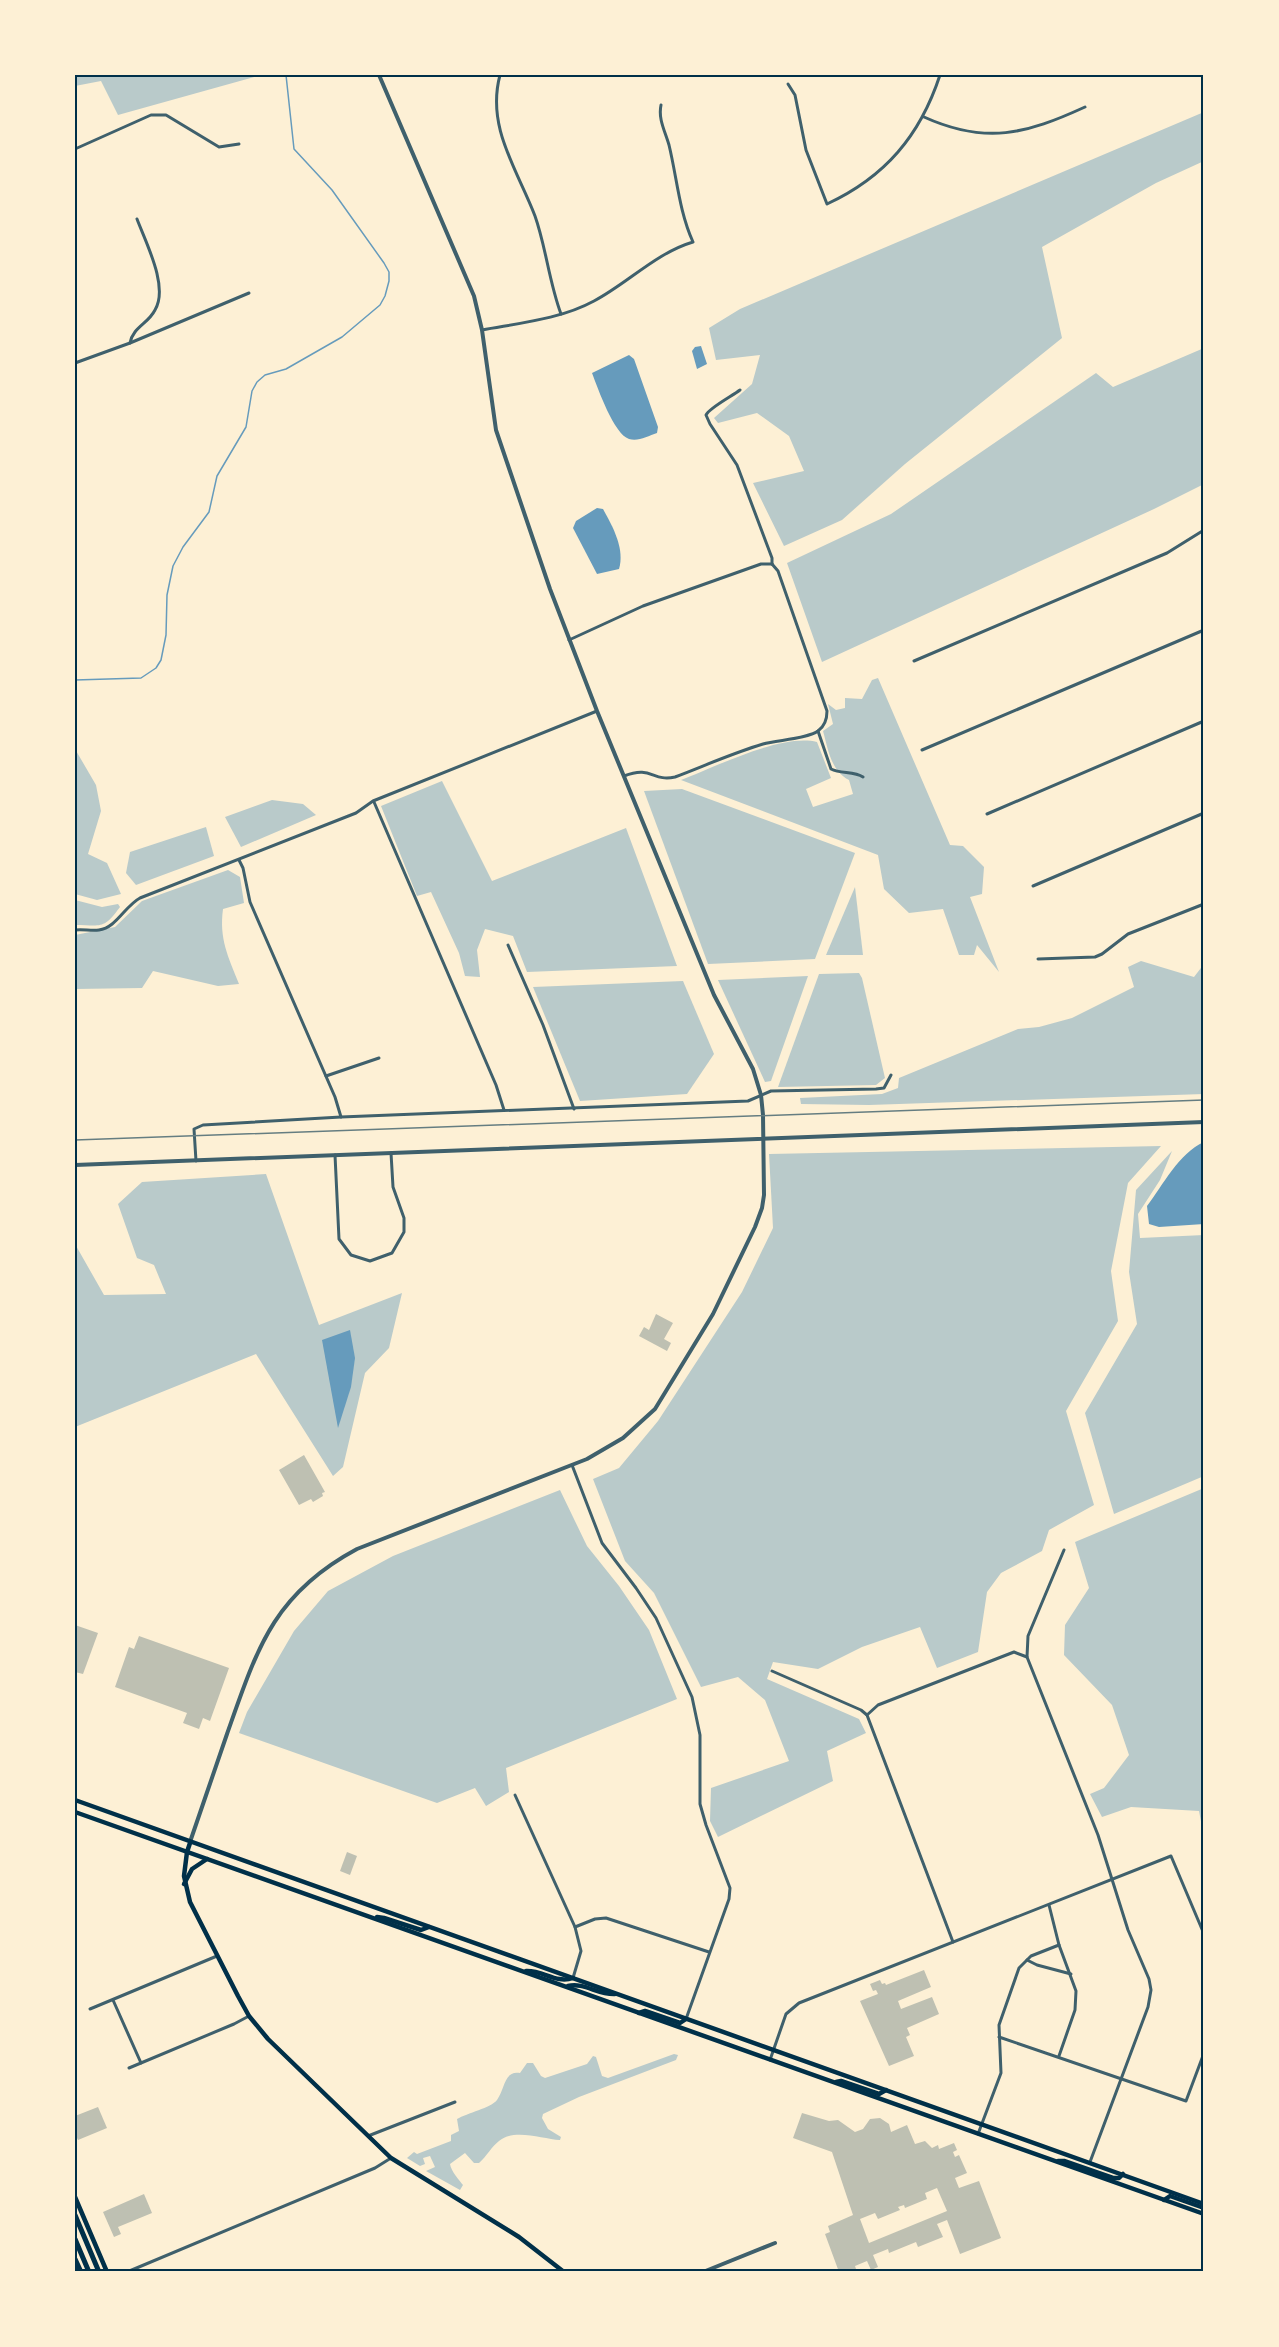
<svg xmlns="http://www.w3.org/2000/svg" width="1279" height="2347" viewBox="0 0 1279 2347" font-family="'IBM Plex Serif',serif">
	<style>
		.green { fill: #b9caca }
		.water { fill: #669bbc }
		.lines { fill: none; stroke-linecap: round; stroke-linejoin: round }
		.stream { stroke: #669bbc; stroke-width: 1.5 }
		.building { fill: #bec0b2; fill-rule: evenodd }
		.minor { stroke: #3f606c; stroke-width: 3 }
		.tertiary { stroke: #3f606c; stroke-width: 4 }
		.secondary { stroke: #003049; stroke-width: 4.5 }
		.primary { stroke: #003049; stroke-width: 4.5 }
		.motorway { stroke: #003049; stroke-width: 5 }
		.rail { stroke: #657d81; stroke-width: 1.5 }
		.neatline { fill: none; stroke: #003049; stroke-width: 2 }
	</style>
	<rect width="100%" height="100%" fill="#fdf0d5"/>
	<g class="green">
		<path d="M75,75H261L118,115L101,81L75,86Z"/>
		<path d="M1204,112V161L1156,183L1042,247L1062,338L905,464L842,520L784,546L753,483L804,471L789,436L757,413L718,423L714,418L752,384L760,355L716,360L709,328L740,309Z"/>
		<path d="M1204,348V484L1154,509L822,662L787,563L891,514L1096,373L1113,387Z"/>
		<path d="M878,678L950,845L963,846L984,867L982,894L970,897L999,972L977,945L974,955H959L943,909L909,913L884,889L878,855L681,780C715,767 782,733 817,742L831,778L806,789L813,807L853,794L849,780C831,771 828,749 823,731L833,724L828,704L836,710L845,708V698L862,699L872,680Z"/>
		<path d="M75,749L96,785L101,811L88,854L107,863L121,894L97,900L75,894Z"/>
		<path d="M442,781L492,881L626,828L677,966L527,972L513,936L485,929L477,950L480,977L465,976L459,953L431,892L417,896L381,806Z"/>
		<path d="M682,789L855,853L815,959L708,964L644,791Z"/>
		<path d="M272,800L303,804L316,815L241,847L225,817Z"/>
		<path d="M206,827L214,856L136,885L126,873L130,852Z"/>
		<path d="M228,870L240,877L244,903L223,909C219,939 228,956 239,984L218,986L153,971L142,988L75,989V935L115,927L142,901Z"/>
		<path d="M855,887L863,955H826Z"/>
		<path d="M75,900L102,907L118,904L120,907C103,930 102,925 75,925Z"/>
		<path d="M1141,961L1194,977L1204,964V1094L869,1105L801,1104L800,1098L882,1094L898,1088L899,1078L1018,1029L1039,1027L1072,1018L1134,987L1128,967Z"/>
		<path d="M859,973L862,978L885,1078L876,1085L778,1087L819,974Z"/>
		<path d="M808,976L771,1081L765,1082L718,980Z"/>
		<path d="M683,981L714,1054L687,1094L580,1101L533,987Z"/>
		<path d="M1161,1146L1128,1183L1111,1271L1118,1321L1066,1411L1094,1505L1049,1530L1042,1551L1001,1573L987,1592L978,1652L937,1668L920,1627L862,1647L818,1669L773,1662L767,1679L859,1719L866,1733L827,1751L833,1781L718,1837L710,1821L711,1788L789,1761L765,1700L738,1677L701,1687L654,1593L625,1561L593,1479L619,1468L658,1421L742,1292L773,1228L769,1154Z"/>
		<path d="M1172,1151L1160,1180L1138,1214L1140,1238L1204,1235V1476L1114,1514L1085,1413L1137,1324L1129,1272L1136,1190Z"/>
		<path d="M266,1174L319,1325L402,1293L389,1348L365,1373L343,1467L333,1476L256,1354L75,1427V1244L104,1295L166,1294L154,1265L137,1258L118,1204L142,1182Z"/>
		<path d="M1204,1488V1837L1199,1811L1131,1807L1102,1817L1090,1794L1104,1788L1129,1755L1112,1705L1064,1655L1065,1625L1089,1588L1075,1542Z"/>
		<path d="M560,1490L587,1546L619,1586L649,1630L677,1699L506,1768L509,1792L486,1806L475,1788L437,1803L239,1733L247,1712L294,1631L328,1591L393,1556Z"/>
		<path d="M674,2054L678,2055L676,2060L579,2097L543,2114L542,2118L548,2129L561,2137L560,2140C543,2139 514,2128 499,2141C491,2147 487,2156 479,2163H474L465,2153L450,2164C451,2171 459,2180 463,2185L460,2190L426,2171L435,2167L430,2156L423,2158L425,2164L420,2166L407,2158L414,2152L417,2154L451,2141V2135L459,2131L457,2119C467,2113 491,2108 497,2100C505,2089 504,2070 520,2073L527,2063H533L541,2076L545,2078L587,2064L593,2056L596,2057L602,2076L608,2078Z"/>
	</g>
	<g class="water">
		<path d="M701,346L707,364L697,369L692,351L695,347Z"/>
		<path d="M629,355L634,359L658,427L657,433C648,436 638,442 629,439C614,434 598,389 592,373Z"/>
		<path d="M597,508L603,509C613,527 625,549 619,569L597,574L573,528L576,521Z"/>
		<path d="M1204,1142V1224L1159,1227L1149,1224L1147,1206C1163,1185 1179,1153 1204,1142Z"/>
		<path d="M350,1330L355,1358L351,1387L338,1428L322,1340Z"/>
	</g>
	<g class="lines">
		<path class="stream" d="M75,680L141,678L156,668L161,660L166,635L167,595L173,566L183,547L209,512L217,476L246,427L252,391L257,382L265,375L286,369L342,337L380,305L385,296L389,281V272L384,263L332,190L294,149L286,75"/>
	</g>
	<g class="building">
		<path d="M656,1314L673,1323L664,1339L671,1343L667,1351L639,1336L644,1327L649,1330Z"/>
		<path d="M304,1455L325,1492L322,1493L323,1496L313,1502L311,1499L299,1505L279,1470Z"/>
		<path d="M75,1625L98,1633L83,1674L75,1672Z"/>
		<path d="M139,1636L229,1668L210,1721L203,1718L199,1729L183,1723L187,1713L115,1687L129,1647L134,1649Z"/>
		<path d="M347,1852L357,1856L350,1875L340,1871Z"/>
		<path d="M924,1970L931,1987L898,2001L901,2009L932,1997L939,2014L907,2028L910,2035L906,2037L914,2056L889,2066L860,2001L878,1994L876,1990L873,1991L870,1984L880,1980L882,1984L885,1983L886,1985Z"/>
		<path d="M98,2107L107,2128L78,2140L75,2134V2116Z"/>
		<path d="M802,2113L829,2121L838,2120L855,2132L863,2129L870,2119L880,2118L889,2124L891,2132L907,2125L915,2144L925,2141L932,2148L938,2145L939,2149L954,2143L957,2150L953,2152L955,2157L959,2155L967,2173L955,2178L959,2188L979,2181L1001,2238L960,2254L947,2220L937,2224L943,2237L918,2247L916,2242L889,2253L888,2249L873,2255L878,2267L871,2270L867,2261L855,2266L857,2272H839L825,2234L830,2232L828,2226L853,2215L832,2152L793,2138ZM937,2188L947,2211L869,2243L860,2219L875,2213L878,2219L900,2210L898,2207L904,2205L905,2208L927,2199L925,2193Z"/>
		<path d="M144,2194L152,2213L118,2227L121,2234L114,2237L103,2212Z"/>
	</g>
	<g class="lines">
		<g class="minor">
			<path d="M500,75C486,127 517,169 535,216C546,247 549,282 561,314"/>
			<path d="M788,84L795,95L806,150L827,204C885,177 920,136 940,75"/>
			<path d="M924,117C986,145 1026,134 1085,107"/>
			<path d="M75,149L151,115H166L219,147L239,144"/>
			<path d="M482,330C520,323 561,319 594,301C628,283 656,253 693,242C679,211 677,178 669,145C665,131 658,119 661,105"/>
			<path d="M130,343C133,327 148,324 155,310C169,287 146,243 137,219"/>
			<path d="M75,363L130,343L249,293"/>
			<path d="M740,390C732,396 709,408 706,415L710,424L737,465L772,558V564"/>
			<path d="M569,640L643,606L761,564H772"/>
			<path d="M914,661L1167,553L1204,530"/>
			<path d="M818,731L831,769C841,774 854,771 863,777"/>
			<path d="M922,750L1204,630"/>
			<path d="M624,776C652,765 652,782 675,777C704,766 733,753 763,744C777,740 807,739 818,731C825,726 827,719 827,711L778,571L772,564"/>
			<path d="M374,802L496,1085L504,1110"/>
			<path d="M987,814L1204,721"/>
			<path d="M239,860L243,868L250,902L335,1097L341,1117"/>
			<path d="M1033,886L1204,813"/>
			<path d="M75,930C83,929 91,931 99,930C116,928 125,906 140,898L356,813L373,801L597,711"/>
			<path d="M508,945L543,1025L574,1109"/>
			<path d="M1038,959L1095,957L1102,954L1128,934L1204,904"/>
			<path d="M326,1076L379,1058"/>
			<path d="M335,1155L339,1239L351,1255L370,1261L392,1253L404,1232V1218L393,1187L391,1153"/>
			<path d="M196,1161L194,1129L203,1125L341,1117L748,1101L771,1091L876,1089L884,1088L891,1075"/>
			<path d="M572,1465L602,1543L636,1588L656,1618L692,1697L700,1735V1804L706,1825L730,1888L729,1899L686,2019"/>
			<path d="M1064,1550L1028,1636L1027,1657L1098,1835L1128,1930L1149,1979L1151,1990L1148,2007L1090,2162"/>
			<path d="M772,1671L861,1710L867,1715L953,1942"/>
			<path d="M867,1715L878,1705L1014,1652L1027,1657"/>
			<path d="M515,1795L575,1927L581,1951L573,1978"/>
			<path d="M1049,1905L1059,1945L1076,1991L1075,2010L1059,2056"/>
			<path d="M575,1927L595,1919L606,1918L709,1952"/>
			<path d="M1027,1960L1037,1965L1071,1974"/>
			<path d="M113,2000L141,2063"/>
			<path d="M90,2009L217,1956"/>
			<path d="M999,2037L1186,2101L1204,2053"/>
			<path d="M770,2060L786,2014L799,2003L1171,1856L1204,1934"/>
			<path d="M129,2068L234,2024L249,2016"/>
			<path d="M978,2134L1001,2073L999,2025L1019,1968L1031,1956L1059,1945"/>
			<path d="M368,2136L455,2102"/>
			<path d="M127,2272L375,2168L391,2158"/>
		</g>
		<g class="tertiary">
			<path d="M75,1165L1204,1122"/>
			<path d="M190,1842C202,1806 215,1770 227,1734C257,1649 273,1594 357,1549L587,1459L623,1438L655,1409L713,1314L755,1227L762,1208L764,1195L763,1115L761,1095L753,1069L714,995L597,711L550,589L496,430L482,330L474,296L379,75"/>
			<path d="M703,2272L775,2243"/>
		</g>
		<g class="secondary">
			<path d="M190,1843L187,1852L184,1876L190,1902L238,1996L249,2016L268,2039L391,2158L519,2237L564,2272"/>
			<path d="M75,2197L107,2272"/>
		</g>
		<g class="primary">
			<path d="M75,1800L1204,2204"/>
			<path d="M75,1812L1204,2214"/>
			<path d="M184,1884L192,1869L207,1859"/>
			<path d="M377,1917L384,1918L421,1930L429,1927"/>
			<path d="M526,1971C543,1970 556,1984 573,1978"/>
			<path d="M568,1986C584,1982 598,1995 615,1994"/>
			<path d="M639,2013L645,2011L680,2023L686,2019"/>
			<path d="M836,2082L841,2081L879,2094L886,2090"/>
			<path d="M1058,2161H1064L1113,2178H1119L1123,2174"/>
			<path d="M1164,2200L1170,2196L1204,2208"/>
		</g>
		<g class="motorway">
			<path d="M75,2215L99,2272"/>
			<path d="M75,2239L89,2272"/>
			<path d="M75,2259L81,2272"/>
		</g>
		<path class="rail" d="M75,1140L1204,1100"/>
	</g>
	<rect width="1279" height="2347" fill="none" stroke="#fdf0d5" stroke-width="153"/>
	<rect x="76" y="76" width="1126" height="2194" class="neatline"/>
</svg>
